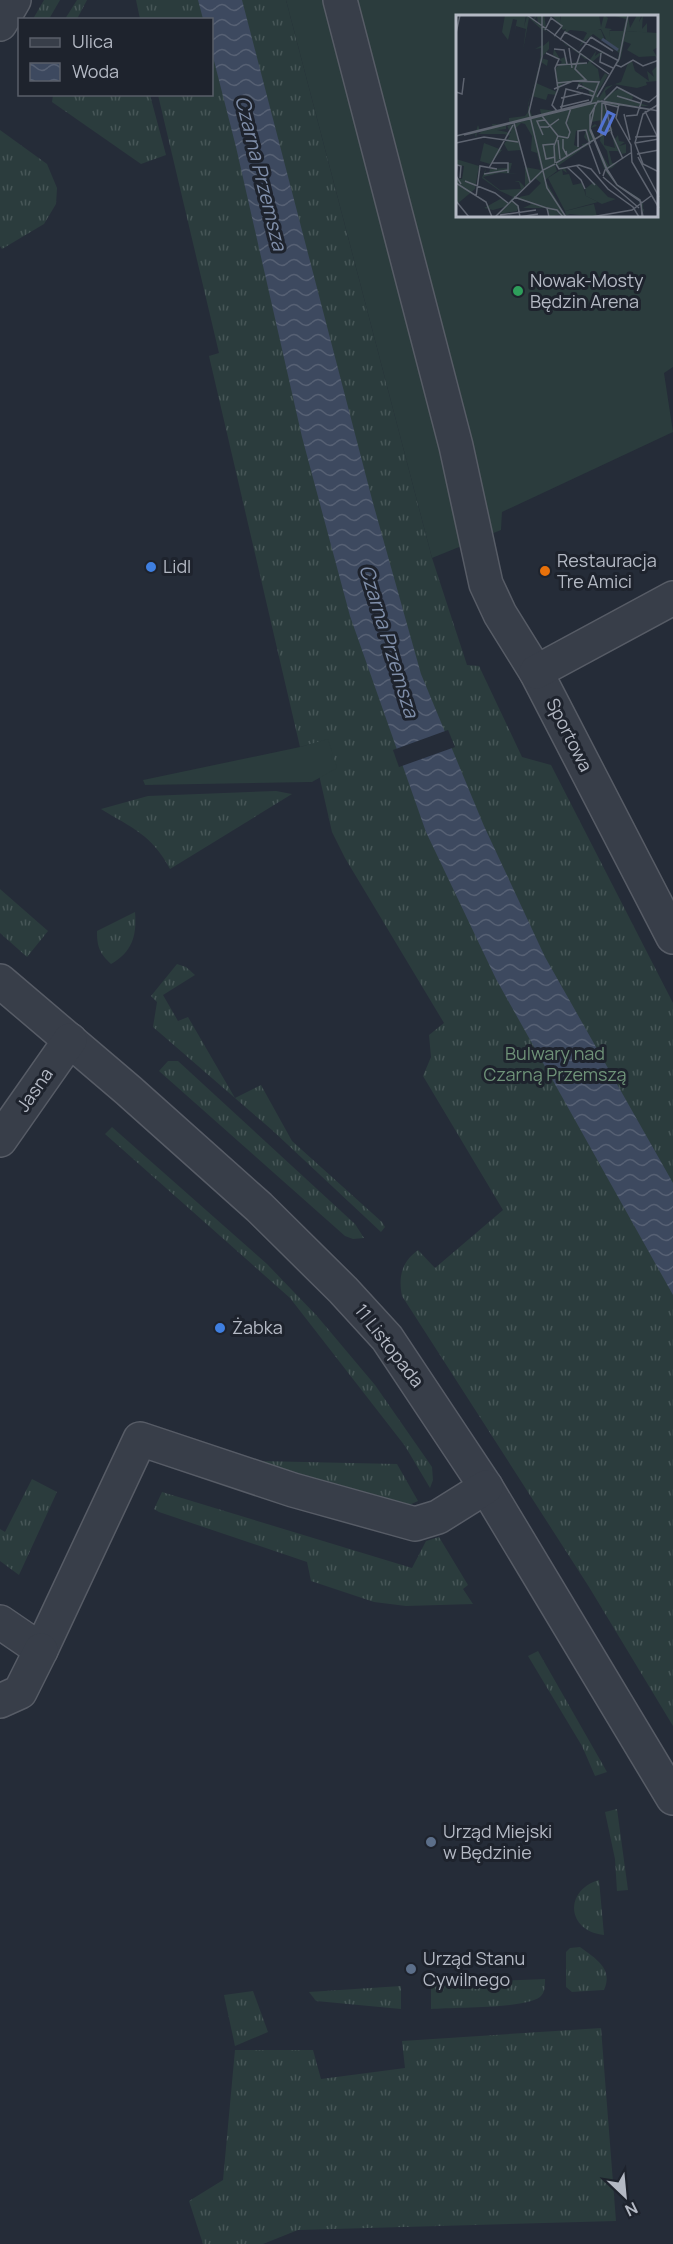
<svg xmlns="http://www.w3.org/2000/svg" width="673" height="2244" viewBox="0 0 673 2244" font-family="Manrope,sans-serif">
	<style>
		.grass { fill: url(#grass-tufts) }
		.garden { fill: #2b3c3d; fill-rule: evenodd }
		.water { fill: url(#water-waves) }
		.pier { fill: #252c38 }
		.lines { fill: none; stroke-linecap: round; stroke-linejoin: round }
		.minor-casing { stroke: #575c66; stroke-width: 36 }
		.minor { stroke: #383e49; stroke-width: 33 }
		.leisure-dot { fill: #2e9e5b; stroke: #1e232d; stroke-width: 2 }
		.shop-dot { fill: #3f7fe0; stroke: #1e232d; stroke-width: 2 }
		.food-dot { fill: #e8710a; stroke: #1e232d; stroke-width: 2 }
		.service-dot { fill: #5c6f8a; stroke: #1e232d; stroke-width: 2 }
		.labels { text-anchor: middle; stroke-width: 6; stroke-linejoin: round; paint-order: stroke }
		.poi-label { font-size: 18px; fill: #b4b9c4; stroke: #1e232d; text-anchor: start }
		.street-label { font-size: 18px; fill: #b4b9c4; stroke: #1e232d }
		.park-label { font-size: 18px; fill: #6e9278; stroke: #1e232d }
		.water-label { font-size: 20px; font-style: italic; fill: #7f8ea9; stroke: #1e232d }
		.inset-river { fill: none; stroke: #3d495f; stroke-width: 3 }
		.inset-road { fill: none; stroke: #5e6470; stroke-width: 1.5 }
		.view { fill: #5273d1; fill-opacity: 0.15; stroke: #5273d1; stroke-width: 3 }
		.inset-edge { fill: none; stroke: #b4b9c4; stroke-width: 3 }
	</style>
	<defs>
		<pattern id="grass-tufts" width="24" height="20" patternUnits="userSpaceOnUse" patternTransform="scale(1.5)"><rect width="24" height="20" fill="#2b3c3d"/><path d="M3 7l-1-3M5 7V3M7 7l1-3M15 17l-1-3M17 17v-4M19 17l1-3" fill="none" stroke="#475657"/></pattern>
		<pattern id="water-waves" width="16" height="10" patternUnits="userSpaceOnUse" patternTransform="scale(1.5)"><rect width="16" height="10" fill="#3d495f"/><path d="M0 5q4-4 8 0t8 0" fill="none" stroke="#576174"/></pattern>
	</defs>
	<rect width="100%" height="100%" fill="#252c38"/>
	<g class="grass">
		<path d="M44,0H60L49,19H33Z"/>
		<path d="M77,0H87L77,19H65Z"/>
		<path d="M136,0H286L432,558L467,665L479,666L522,757L551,765L673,1003V1726L589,1587L402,1296C398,1276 402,1262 418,1250L435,1268L503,1210L423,1076L431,1057L429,1035L444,1023L345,858L332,832L312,744L300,747L209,356L219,353L158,95L212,94V20L140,19Z"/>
		<path d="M53,95H150L166,155L141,164L52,102Z"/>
		<path d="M0,130L47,164L57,188L56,204L44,224L2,249L0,246Z"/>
		<path d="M276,791L292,794L170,869C152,835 132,828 101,809L148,796Z"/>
		<path d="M0,889L48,931L27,957L0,933Z"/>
		<path d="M135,912C137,936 132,952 111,964C99,953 97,946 97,931Z"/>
		<path d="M177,964L186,967L195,975L163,995L178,1021L188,1017L235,1098L261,1085L292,1141L382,1222L385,1227L381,1232L272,1130L153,1027L157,1002L151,996Z"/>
		<path d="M168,1061H178L355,1224L364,1238L353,1239L345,1236L159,1071Z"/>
		<path d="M112,1127L267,1264L317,1316L375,1385L432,1467L433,1480L430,1488L405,1446L290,1298L105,1134Z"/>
		<path d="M258,1461L397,1464L418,1501L407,1506L399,1505Z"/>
		<path d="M32,1479L57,1492L19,1575L0,1561V1529L5,1532Z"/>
		<path d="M162,1492L412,1568L426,1541L439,1537L468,1585L463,1589L473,1604L406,1606L374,1602L311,1581L307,1562L159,1512L154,1509Z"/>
		<path d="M538,1651L607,1772L595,1776L582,1746L528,1656Z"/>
		<path d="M617,1809L628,1890L617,1891L615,1859L605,1812Z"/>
		<path d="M599,1880L604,1935C566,1931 564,1890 599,1880Z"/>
		<path d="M580,1947C595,1958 614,1969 604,1990L572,1992L566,1987V1952L570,1948Z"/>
		<path d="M545,1979C545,1986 545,1993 540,1997C524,2009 453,2007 431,2009V1984Z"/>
		<path d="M401,1986V2009L316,2001L309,1992Z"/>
		<path d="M253,1991L268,2032L235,2046L224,1995Z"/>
		<path d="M601,2028L616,2221L298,2230L263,2244H203L189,2201L223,2180L235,2050H313L321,2079L405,2068L402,2041Z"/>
	</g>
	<g class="garden">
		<path d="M286,0H673V367L664,373L673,432L502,512L501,530L432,558ZM457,16H656V216H457Z"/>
		<path d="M328,739L337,768L312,782L145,785L143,780L300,747Z"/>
	</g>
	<path class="water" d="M198,0H242L373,503L421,674L484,826L545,957L673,1183V1295L496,979L426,832L350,616L302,437L236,147L212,53V20L203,19Z"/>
	<path class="pier" d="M448,730L455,747L399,767L393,750Z"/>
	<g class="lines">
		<defs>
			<g id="minor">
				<path d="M340,0L456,446L486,584L500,614L536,672L673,937"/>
				<path d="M0,24L14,0"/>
				<path d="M536,672L673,598"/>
				<path d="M0,981L128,1090L259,1207L343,1290L387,1338L486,1487L673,1798"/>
				<path d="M0,1140L70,1040"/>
				<path d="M0,1622L41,1650L140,1439L293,1490L415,1524L438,1517L486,1487"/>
				<path d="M0,1701L20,1692L41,1650"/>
			</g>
		</defs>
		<use href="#minor" class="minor-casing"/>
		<use href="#minor" class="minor"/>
	</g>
	<circle class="leisure-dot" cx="518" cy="291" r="6"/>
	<g class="shop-dot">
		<circle cx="151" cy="567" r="6"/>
		<circle cx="220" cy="1328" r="6"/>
	</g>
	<circle class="food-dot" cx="545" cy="571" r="6"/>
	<g class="service-dot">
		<circle cx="431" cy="1842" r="6"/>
		<circle cx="411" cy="1969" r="6"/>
	</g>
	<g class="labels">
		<g class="poi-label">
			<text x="530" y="287">Nowak-Mosty<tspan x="530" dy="21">Będzin Arena</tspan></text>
			<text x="557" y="567">Restauracja<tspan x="557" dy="21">Tre Amici</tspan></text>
			<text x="163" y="573">Lidl</text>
			<text x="232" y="1334">Żabka</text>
			<text x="443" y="1838">Urząd Miejski<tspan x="443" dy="21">w Będzinie</tspan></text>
			<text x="423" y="1965">Urząd Stanu<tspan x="423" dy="21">Cywilnego</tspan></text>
		</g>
		<g class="street-label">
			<text transform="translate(569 735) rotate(63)" y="6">Sportowa</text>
			<text transform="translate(35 1090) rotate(-55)" y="6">Jasna</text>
			<text transform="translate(389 1346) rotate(52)" y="6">11 Listopada</text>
		</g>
		<g class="park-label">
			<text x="555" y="1060">Bulwary nad<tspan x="555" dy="21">Czarną Przemszą</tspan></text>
		</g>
		<g class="water-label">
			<text transform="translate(261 173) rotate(76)" y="7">Czarna Przemsza</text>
			<text transform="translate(389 641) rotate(73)" y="7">Czarna Przemsza</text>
		</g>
	</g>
	<g transform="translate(456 15)">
		<rect width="202" height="202" fill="#252c38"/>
		<path d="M49,0H70L68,12L71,1L77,4L81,0L78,6L82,9L81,0H88L90,12L93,4L89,15L87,14L93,18L87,15V31L93,26V34L85,43L92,45L91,51L85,47L72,89L76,101L85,99L84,94L101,96L88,99V101L136,86L132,74H122L127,72L126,68L121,71L124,65L106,69L100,80L92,79L90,85L76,81L80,68L101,77L100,53L106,47L97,40L98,34L104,44L109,42L110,49L121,47L123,39L113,32V30L111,31L105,26L113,31L116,34H119L120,36L126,39L128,42L130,41L132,44H129L124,40L123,47L131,49L140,36L139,41L146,36L148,37L135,48L142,54L144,66L149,58L144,55L152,60L141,78L143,83L150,72L165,67L172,48L176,46L179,56L193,66L191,56L198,62L196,56L202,50V66L190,67L191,70L181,73L158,69L149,76L150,81L164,73L177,81L176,86L193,91H159L150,88L148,84L146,85L151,100L156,99L150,103L157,115L148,119V130L159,133L156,120L158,125L162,120L163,126L169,127L163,131L170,129V138L166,139L159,126L165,141L162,136H153L156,148H161L156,153L149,155H152L162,170L183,183L187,189V194H188V198L182,184L162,172L149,156L139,128L154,153L151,136L144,126L146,105L135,107V112L139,109L141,111L135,113L140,124L131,131L127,133L126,129L133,128L128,122L130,115L120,116L118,130L126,134L102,151L109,153L111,158L99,150L101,156L89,165L110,201L109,196L138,189L141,202L114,199L107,202L105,199L94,202L90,193H67L76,189L58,183L56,185L63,191L61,196L43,199L48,192L37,195L28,193L46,183L52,188L57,182L44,176L26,163L30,153L29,158H33L34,154L52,153V148H56L53,159H63L43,158L27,162L44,175L65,174L63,167L58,166H63L69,172V152L85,155L81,138L75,136L76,121L69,109L65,108L59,114L65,135L52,136L48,129L54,121L48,119H22L27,116L22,117V115L20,117L16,119L21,118L20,123L19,119L0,121L20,116L22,110L24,116L37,113L36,109L50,110V114L41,115L55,118L51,111L67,106L53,108V103L69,101L72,97V92L73,87L83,51L85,33L79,34L86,30L85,14L73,3L67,35L70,14L60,11L58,19L61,5L57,4L52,25L46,17ZM79,163L85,168L73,180L58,183ZM155,0H172L174,13L181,0H185L183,7L187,0L186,14L191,8V18L170,16L165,42L161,50L163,38L137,19L123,32L131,18L124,14L145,15L150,28L154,24L153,16H167L170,4ZM28,128L46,135L34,149L24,146ZM0,144L23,151L19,174L0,190V168L2,163L6,164L8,151L0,150ZM138,167L152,182L160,184L146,189L130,181L129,174Z" fill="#2b3c3d" fill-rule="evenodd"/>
		<path d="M96,0H104L105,7V0H143L145,12L148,0L152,3L149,13L156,14L153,16L155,27H147L150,24L145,14L135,17L114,15L106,21L110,14L107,15ZM170,16L202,18V32L197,35L202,44L199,41L183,42L171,35L175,29L167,26Z" fill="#2b3c3d"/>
		<path d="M106,154L107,160L113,159L117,170L126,168L130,181L142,187L109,196L92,163Z" fill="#2b3c3d"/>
		<path class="inset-river" d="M146,24L162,35"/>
		<path class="inset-road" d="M71,0L153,59M86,0V42L73,97L91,173L110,202M89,15L95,3L106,11L98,21M0,18L4,0M135,22L157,36M104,25L109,17L163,46M113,33L116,53M98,34L108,35L111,49M90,38L103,44L99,53L102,74L96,90L101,96M123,38L135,22M145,38L144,47L157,53M101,50L131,48M160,50L165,52L177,45L187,51L203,45M101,68L130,65L119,54L124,39M121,74L123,70L138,77M0,77L6,79L8,63M161,81L184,88M141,82L163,44L172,0M105,83L127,78M148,85L161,72L186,85M149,89L156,119M163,89L160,103L175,130L176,147L203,193M203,89L187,99L179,128L187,149L203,157M139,90L134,113L151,154L161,170L184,185L187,202M104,92L133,85M105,95L110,74L137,81M189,96L201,121M168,99L174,125M86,101L102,121L112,123M170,101L181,100L186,85L193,87L203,79M58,108L74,167M83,112H92L103,104M155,117L167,144M8,120L146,86L203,96M87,120L81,106L89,105M145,120L146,88L162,92M0,121L135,87L143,67L117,66L98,74M179,122L201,121M112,123L114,117L110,108L115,93M107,124V133L111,141L110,136M102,125L104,144M0,128L28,122L62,127M179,128L203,124M98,129L87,130L90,144L99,142M133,129L144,159M122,132V116L130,115L134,129M181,139L203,135M182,142L203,182M36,148H52V158M99,148L98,131L102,121M100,148L154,115M100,149L103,154L123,150L135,154L152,174L177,192L183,202M121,151L139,170M111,152L125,165L129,174M33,153L57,110M28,159L52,155M147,161L149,155L176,137M147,162L183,193M4,163L5,151L1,150L0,161L5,169M9,166L39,178L52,188M0,168L30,187L36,202M20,182L24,151L41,154M58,182L91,193L93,202M55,185L62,191L64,202M0,186L13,202M91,193L101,195L107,202M44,200L80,195M39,202L87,155L99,149M63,202L82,199M135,202L176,195L195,181M186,202L185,187L161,170L151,156L134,115V100L142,86L203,96"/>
		<path class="view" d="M152,97L158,100L149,119L143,116Z"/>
		<rect width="202" height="202" class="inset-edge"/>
	</g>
	<rect x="18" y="18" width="195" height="78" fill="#1e232d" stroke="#5a5f69" stroke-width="1.5"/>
	<rect x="30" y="38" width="30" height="9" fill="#383e49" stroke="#5a5f69" stroke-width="1.5"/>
	<text x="72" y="48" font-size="18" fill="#b4b9c4">Ulica</text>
	<rect x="30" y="63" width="30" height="18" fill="url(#water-waves)" stroke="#5a5f69" stroke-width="1.5"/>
	<text x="72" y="78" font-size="18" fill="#b4b9c4">Woda</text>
	<g transform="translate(625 2196) rotate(154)" stroke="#1e232d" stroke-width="4.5" paint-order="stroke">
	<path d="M0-4.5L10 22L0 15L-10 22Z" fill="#b4b9c4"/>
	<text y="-9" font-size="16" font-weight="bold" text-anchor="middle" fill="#b4b9c4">N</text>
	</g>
</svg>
